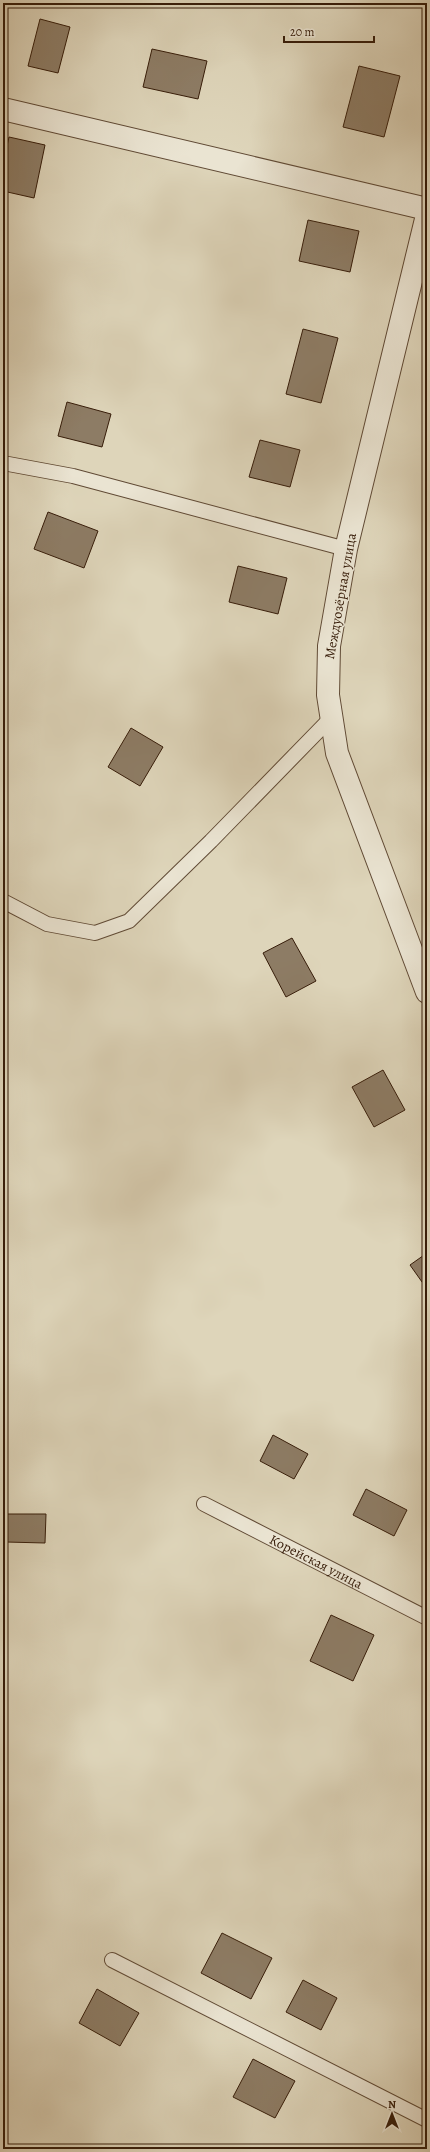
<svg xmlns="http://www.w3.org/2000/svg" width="430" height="2152" viewBox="0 0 430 2152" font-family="Alegreya,serif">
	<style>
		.building { fill: #8d7c65; stroke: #361c09 }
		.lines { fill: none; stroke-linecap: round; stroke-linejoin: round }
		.lane-casing { stroke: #604a35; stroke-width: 16 }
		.street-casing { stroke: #604a35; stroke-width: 24 }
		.lane { stroke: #eae4d2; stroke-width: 14 }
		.street { stroke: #eae4d2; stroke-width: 22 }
		.labels { text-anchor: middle; stroke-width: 3; stroke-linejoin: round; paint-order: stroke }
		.street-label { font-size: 14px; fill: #361c09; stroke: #eae4d2 }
	</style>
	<rect width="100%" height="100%" fill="#ded5ba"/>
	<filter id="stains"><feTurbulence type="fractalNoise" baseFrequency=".005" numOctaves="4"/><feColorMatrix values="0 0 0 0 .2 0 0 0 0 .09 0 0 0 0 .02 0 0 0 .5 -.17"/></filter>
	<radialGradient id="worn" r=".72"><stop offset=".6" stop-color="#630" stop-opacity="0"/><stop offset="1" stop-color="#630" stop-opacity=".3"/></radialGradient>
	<g class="building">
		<path d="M40,19L70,27L58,73L28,66Z"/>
		<path d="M152,49L207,61L198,99L143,87Z"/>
		<path d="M359,66L400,76L384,137L343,127Z"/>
		<path d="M9,137L45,145L34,198L3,191V164Z"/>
		<path d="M308,220L359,231L350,272L299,261Z"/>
		<path d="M303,329L338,338L321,403L286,394Z"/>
		<path d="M67,402L111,414L102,447L58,436Z"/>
		<path d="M260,440L300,450L290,487L249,477Z"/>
		<path d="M48,512L98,531L84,568L34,549Z"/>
		<path d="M238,566L287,578L278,614L229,602Z"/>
		<path d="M131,728L163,747L140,786L108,767Z"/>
		<path d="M292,938L316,981L286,997L263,953Z"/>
		<path d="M383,1070L405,1110L374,1127L352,1087Z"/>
		<path d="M427,1253V1289L410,1265Z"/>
		<path d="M273,1435L308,1454L294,1479L260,1461Z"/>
		<path d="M366,1489L407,1510L394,1536L353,1515Z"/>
		<path d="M7,1514H46L45,1543L6,1542Z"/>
		<path d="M331,1615L374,1635L353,1681L310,1661Z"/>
		<path d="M222,1933L272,1958L251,1999L201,1973Z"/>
		<path d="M303,1980L337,1998L321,2030L286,2012Z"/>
		<path d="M97,1989L139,2013L120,2046L79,2023Z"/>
		<path d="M253,2059L295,2081L275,2118L233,2097Z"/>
	</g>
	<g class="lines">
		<defs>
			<g id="lane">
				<path d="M3,463L73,476L346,549"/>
				<path d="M3,901L47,924L95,933L129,921L211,841L331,718"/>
				<path id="s1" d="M204,1504L427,1618"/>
				<path d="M112,1960L427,2120"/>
			</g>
			<g id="street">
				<path d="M3,109L427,209"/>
				<path d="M427,215L346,549L329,646L328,695L337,753L427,992"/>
			</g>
		</defs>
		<use href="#lane" class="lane-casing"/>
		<use href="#street" class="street-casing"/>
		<use href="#lane" class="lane"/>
		<use href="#street" class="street"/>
	</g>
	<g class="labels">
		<g class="street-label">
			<text transform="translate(340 596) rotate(-80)" y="5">Междуозёрная улица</text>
			<text dy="5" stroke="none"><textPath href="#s1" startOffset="126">Корейская улица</textPath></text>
		</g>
	</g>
	<rect width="430" height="2152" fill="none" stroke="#ded5ba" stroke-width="16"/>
	<rect x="4" y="4" width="422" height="2144" fill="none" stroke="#361c09" stroke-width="2"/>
	<rect x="8" y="8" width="414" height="2136" fill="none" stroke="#361c09"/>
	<g transform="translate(392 2114)" stroke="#eae4d2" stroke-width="3" paint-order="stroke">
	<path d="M0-3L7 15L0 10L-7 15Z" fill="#361c09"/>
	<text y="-6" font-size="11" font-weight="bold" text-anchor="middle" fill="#361c09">N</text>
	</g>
	<path d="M284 36v6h90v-6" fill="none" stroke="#361c09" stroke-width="2"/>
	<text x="290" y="36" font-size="12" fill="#361c09" stroke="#eae4d2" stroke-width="3" paint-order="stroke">20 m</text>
	<rect width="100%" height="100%" filter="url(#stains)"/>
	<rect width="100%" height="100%" fill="url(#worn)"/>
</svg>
